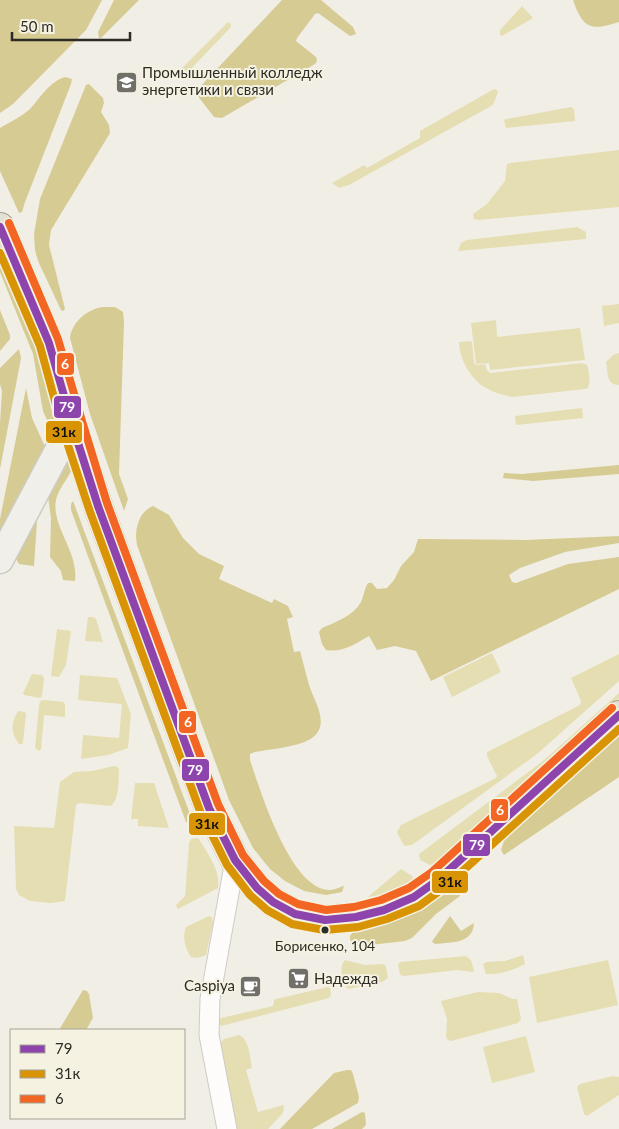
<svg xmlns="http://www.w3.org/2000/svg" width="619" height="1129" viewBox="0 0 619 1129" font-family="Lato,sans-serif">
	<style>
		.green { fill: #e5deb2 }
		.forest { fill: #d6cb93 }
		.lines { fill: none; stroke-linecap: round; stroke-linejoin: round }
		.street-casing { stroke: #cccbc4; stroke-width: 21 }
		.secondary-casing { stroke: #cccbc4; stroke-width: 29 }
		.primary-casing { stroke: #a39f89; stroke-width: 30 }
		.street { stroke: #fdfcfb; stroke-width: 19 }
		.secondary { stroke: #f0efe9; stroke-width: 26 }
		.primary { stroke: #e3e1d6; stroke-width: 28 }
		.bus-1-casing { stroke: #f5f2e1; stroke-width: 11 }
		.bus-2-casing { stroke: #f5f2e1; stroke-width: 11 }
		.bus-3-casing { stroke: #f5f2e1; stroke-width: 11 }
		.bus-1 { stroke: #8e44ad; stroke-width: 8 }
		.bus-2 { stroke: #d99406; stroke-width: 8 }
		.bus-3 { stroke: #f26522; stroke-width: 8 }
		.bus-dot { fill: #2c2b25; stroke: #f5f2e1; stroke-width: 2 }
		.labels { text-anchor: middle; stroke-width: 4; stroke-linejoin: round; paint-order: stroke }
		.bus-label { font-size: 14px; fill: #2c2b25; stroke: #f5f2e1 }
		.poi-label { font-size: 15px; fill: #2c2b25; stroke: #f5f2e1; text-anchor: start }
		.line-badge { stroke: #f5f2e1; stroke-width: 2 }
		.badge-label { font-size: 14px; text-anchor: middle; font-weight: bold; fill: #fff }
		.pale-badge-label { font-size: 14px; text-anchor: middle; font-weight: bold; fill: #111 }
	</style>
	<rect width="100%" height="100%" fill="#f1eee6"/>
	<g class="green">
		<path d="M522,6L533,18L502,36L500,35V30Z"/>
		<path d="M228,22L231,24L230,28L187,73H182L181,71L182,68Z"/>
		<path d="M494,89L498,91L494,103L491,106L349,185L339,188L332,183L364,165L367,168L420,138V131Z"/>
		<path d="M571,107L574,109L575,121L506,128L504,120L506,119Z"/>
		<path d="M619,150V207L479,220L474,219L473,214L487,204L505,181L507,164L510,163Z"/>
		<path d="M577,227L586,232V239L458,251L461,243L467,240Z"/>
		<path d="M619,304V323L604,326L602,306Z"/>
		<path d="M496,320L497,337L580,328L585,360L490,370L489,363L476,364L471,323Z"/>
		<path d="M470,341L472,342L474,363L476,365L485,364L487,370L490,373L582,363L587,365C589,371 591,381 588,388L585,389L512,397C503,395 494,393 486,388C471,380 459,358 459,342Z"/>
		<path d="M619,353V385C606,385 608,372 606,362L613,355Z"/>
		<path d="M582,408L583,418L516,425L515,416Z"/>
		<path d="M88,617H93L96,619L103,642L85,641Z"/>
		<path d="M57,629L71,631L66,665L59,677L51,676Z"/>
		<path d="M492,653L501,672L452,697L443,677Z"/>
		<path d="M619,654V681L537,754L412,845L405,846L403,844L397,832L401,825L496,778L497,776L487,756V752L580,705L581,701L571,678Z"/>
		<path d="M32,674L42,675L44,679L42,696L40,698L24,695L23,693Z"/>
		<path d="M80,675L117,678L131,714L128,748L108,755L81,759L83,735L119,738L122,704L78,700Z"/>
		<path d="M619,693V698L442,861L430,865L420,860L419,854L543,761Z"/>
		<path d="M44,700L64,702L65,705V717L44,715L41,749L39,751L35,748L39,705L40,701Z"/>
		<path d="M18,711L25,712L26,715L23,742L22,744H19C11,733 10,724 18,711Z"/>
		<path d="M114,766L118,767L119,770C118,781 120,798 111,806L79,803L76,805L65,901L51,903L30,901L19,895L16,889L14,826L54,828L60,782L74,772L92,771Z"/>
		<path d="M135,783H154L169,828L138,826V819H131Z"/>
		<path d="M198,838L201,842C209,856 221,872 218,888L178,909L176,905L185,896L189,843L191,839Z"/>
		<path d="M401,869L412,876L413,880L380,896L368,897Z"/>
		<path d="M209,916L212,917L213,923L206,955L198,958L191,957C185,949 182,936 186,927Z"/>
		<path d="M523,955L525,964C513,970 500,975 486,974L483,964L487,962L505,961Z"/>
		<path d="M466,956L471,960L474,971L471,972L458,970L404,976L400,975L398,964L401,962Z"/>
		<path d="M345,960L365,965L384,964L386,967L388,978L382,982L348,989C343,981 338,967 345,960Z"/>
		<path d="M608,960L618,1005L537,1023L529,977Z"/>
		<path d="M328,987L330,988L331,995L329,998L221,1026L219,1024V1019L221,1018L273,1006L274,1000L276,999Z"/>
		<path d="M478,992L499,993L513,999H517L521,1019L518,1023L451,1041L448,1040L446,1037L447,1019L441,1001Z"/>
		<path d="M239,1035C249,1039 250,1057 252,1068L246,1070L258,1112L284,1105L283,1113L268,1129H234L218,1045L224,1039Z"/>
		<path d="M526,1036L535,1072L492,1083L483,1047Z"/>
		<path d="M613,1076L619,1077V1095L587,1116L584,1114L577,1087L580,1084Z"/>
	</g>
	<g class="forest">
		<path d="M0,0H102L86,30L13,104L0,113Z"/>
		<path d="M114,0H139L101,38H99L98,32Z"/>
		<path d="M282,0H321L353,27L356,34L350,36L318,13L315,14L297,38L296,41L316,57L317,61L315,64L222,118L214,117L197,95V90Z"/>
		<path d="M573,0H619V22C591,31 583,29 573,0Z"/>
		<path d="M65,77L72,79L71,84L25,202L22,212L19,213L0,171V128C10,122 21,117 30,109C41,97 49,82 65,77Z"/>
		<path d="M89,84L103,98L104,103L101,112L109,125L110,133L51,230L49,245L65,309L63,311L61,310L38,261L35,250L34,234L40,199L86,85Z"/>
		<path d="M0,252L41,349L60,420L55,434L52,431L43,411L33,354L0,272Z"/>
		<path d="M104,307H115L123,312L124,322L119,474L128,499L124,511L90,414L70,338C72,321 89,308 104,307Z"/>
		<path d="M0,310L10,335V339L0,351Z"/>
		<path d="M19,349L21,358L0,469V424L2,391L0,384V368Z"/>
		<path d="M26,388L32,418L47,451L0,545V519Z"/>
		<path d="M65,462L71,464L72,469C68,479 58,489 56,500C51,526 79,552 75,581L63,580L61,571L50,557L51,518L47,490Z"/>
		<path d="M619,465V474L533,481L503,478L504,473L522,474Z"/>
		<path d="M73,501L193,822V824H188L186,822L71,510V504Z"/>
		<path d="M153,506L169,515L183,538L199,554L224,566L219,579L272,603L274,599L288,606L293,617L287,619L294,652L300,651C303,662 306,674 309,685C314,701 331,724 312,738C299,747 271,749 255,752L250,754V760C260,790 291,891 330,890C334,890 340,887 344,886L342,892L326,895L304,891L285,881L270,869L253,848L229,800L137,545C134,531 138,512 153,506Z"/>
		<path d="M34,516L37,521L34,566L19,564L16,559L15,553Z"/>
		<path d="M619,536V543L565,552L520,568L509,575L512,582L516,583L568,564L619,557V589L431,681L416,651L395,646L377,650L369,636C355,644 342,653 326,650L322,644L319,632L322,628C336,622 353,616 361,602C364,596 364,589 368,583H372L377,589L387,588L394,580L401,566L414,552L418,539L525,540Z"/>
		<path d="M619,734V777L504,855L501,850L505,838Z"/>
		<path d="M453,887L460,896L436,914L412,938L405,941L361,946L354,944L350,940V936L353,932C365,929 377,927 388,924C412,915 433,903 453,887Z"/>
		<path d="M450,916L461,931L474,923C473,944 452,942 435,944L432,942L433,940Z"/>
		<path d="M83,990L87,991L89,994L93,1018L86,1030H59Z"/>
		<path d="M347,1070H351L353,1074L359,1097L358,1103L312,1129H280L334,1073Z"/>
		<path d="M362,1112L365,1113L366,1125L362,1129H332Z"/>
	</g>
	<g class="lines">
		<defs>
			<path id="street" d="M227,1129L209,1035L210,999L235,860"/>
			<path id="secondary" d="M0,560L72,424"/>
			<path id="primary" d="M0,227L49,343L72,424L98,506L209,808L235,860L257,888L273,902L295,914L325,920L356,917L384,910L414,897L438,880L619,715"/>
		</defs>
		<use href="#street" class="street-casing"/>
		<use href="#secondary" class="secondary-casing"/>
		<use href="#primary" class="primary-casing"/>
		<use href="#street" class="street"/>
		<use href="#secondary" class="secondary"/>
		<use href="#primary" class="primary"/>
		<defs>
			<path id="bus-1" d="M0,227L49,343L72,424L98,506L209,808L235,860L257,888L273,902L295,914L325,920L356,917L384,910L414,897L438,880L619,715"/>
			<path id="bus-2" d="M0,253L40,346L62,427L89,509L200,811L227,865L250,895L267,910L292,924L324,930L358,927L387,919L419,906L445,887L619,729"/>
			<path id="bus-3" d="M9,223L58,339L82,421L107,503L218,804L243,855L264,881L279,894L298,904L326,910L354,907L381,900L409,888L432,872L612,708"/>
		</defs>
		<use href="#bus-1" class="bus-1-casing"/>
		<use href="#bus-2" class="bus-2-casing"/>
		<use href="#bus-3" class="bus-3-casing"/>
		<use href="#bus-1" class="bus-1"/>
		<use href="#bus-2" class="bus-2"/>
		<use href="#bus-3" class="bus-3"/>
	</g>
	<defs>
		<symbol id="university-square" viewBox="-11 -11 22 22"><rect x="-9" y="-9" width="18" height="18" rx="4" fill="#716f69" stroke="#f5f2e1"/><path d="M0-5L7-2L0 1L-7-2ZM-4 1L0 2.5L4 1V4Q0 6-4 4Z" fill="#fff"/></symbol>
		<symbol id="supermarket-square" viewBox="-11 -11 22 22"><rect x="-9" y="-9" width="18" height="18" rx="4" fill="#716f69" stroke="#f5f2e1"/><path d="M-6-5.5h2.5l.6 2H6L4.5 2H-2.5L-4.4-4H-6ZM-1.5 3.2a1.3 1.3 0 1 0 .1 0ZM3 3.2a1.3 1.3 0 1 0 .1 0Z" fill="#fff"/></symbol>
		<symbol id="cafe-square" viewBox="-11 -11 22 22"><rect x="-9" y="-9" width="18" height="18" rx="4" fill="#716f69" stroke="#f5f2e1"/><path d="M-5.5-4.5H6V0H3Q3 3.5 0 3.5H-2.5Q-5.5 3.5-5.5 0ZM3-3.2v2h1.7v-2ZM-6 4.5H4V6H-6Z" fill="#fff"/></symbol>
	</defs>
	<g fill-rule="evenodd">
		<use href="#university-square" x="114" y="70" width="25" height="25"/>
		<use href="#supermarket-square" x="286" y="966" width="25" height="25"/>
		<use href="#cafe-square" x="238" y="974" width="25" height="25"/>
	</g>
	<circle class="bus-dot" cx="325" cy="930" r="4.5"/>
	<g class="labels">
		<g class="bus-label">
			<text x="325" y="951">Борисенко, 104</text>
		</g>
		<g class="poi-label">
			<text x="142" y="78">Промышленный колледж<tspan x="142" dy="17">энергетики и связи</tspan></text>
			<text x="314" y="984">Надежда</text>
			<text x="235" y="991" text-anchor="end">Caspiya</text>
		</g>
	</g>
	<g class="line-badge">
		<rect x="56" y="352" width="19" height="24" rx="5" fill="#f26522"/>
		<rect x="53" y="395" width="29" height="24" rx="5" fill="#8e44ad"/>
		<rect x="45" y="420" width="38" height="24" rx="5" fill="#d99406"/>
		<rect x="178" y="710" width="19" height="24" rx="5" fill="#f26522"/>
		<rect x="181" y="758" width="29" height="24" rx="5" fill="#8e44ad"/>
		<rect x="490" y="798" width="19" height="24" rx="5" fill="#f26522"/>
		<rect x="188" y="812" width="38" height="24" rx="5" fill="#d99406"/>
		<rect x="462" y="833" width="29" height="24" rx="5" fill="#8e44ad"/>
		<rect x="431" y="870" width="38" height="24" rx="5" fill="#d99406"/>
	</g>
	<g class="badge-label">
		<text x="65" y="369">6</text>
		<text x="67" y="412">79</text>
		<text x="188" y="727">6</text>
		<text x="195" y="775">79</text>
		<text x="500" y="815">6</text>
		<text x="477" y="850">79</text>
	</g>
	<g class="pale-badge-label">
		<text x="64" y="437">31к</text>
		<text x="207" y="829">31к</text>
		<text x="450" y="887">31к</text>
	</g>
	<rect x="10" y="1029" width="175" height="90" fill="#f5f2e1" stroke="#a5a296"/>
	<rect x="20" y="1045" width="25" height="8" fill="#8e44ad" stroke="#a5a296"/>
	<text x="55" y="1054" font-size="15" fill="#2c2b25">79</text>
	<rect x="20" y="1070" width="25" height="8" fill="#d99406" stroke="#a5a296"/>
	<text x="55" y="1079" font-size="15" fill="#2c2b25">31к</text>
	<rect x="20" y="1095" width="25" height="8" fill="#f26522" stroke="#a5a296"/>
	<text x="55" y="1104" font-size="15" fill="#2c2b25">6</text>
	<path d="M12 32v8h118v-8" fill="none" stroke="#2c2b25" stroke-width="2.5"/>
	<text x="20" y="32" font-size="15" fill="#2c2b25" stroke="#f5f2e1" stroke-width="4" paint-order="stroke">50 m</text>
</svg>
